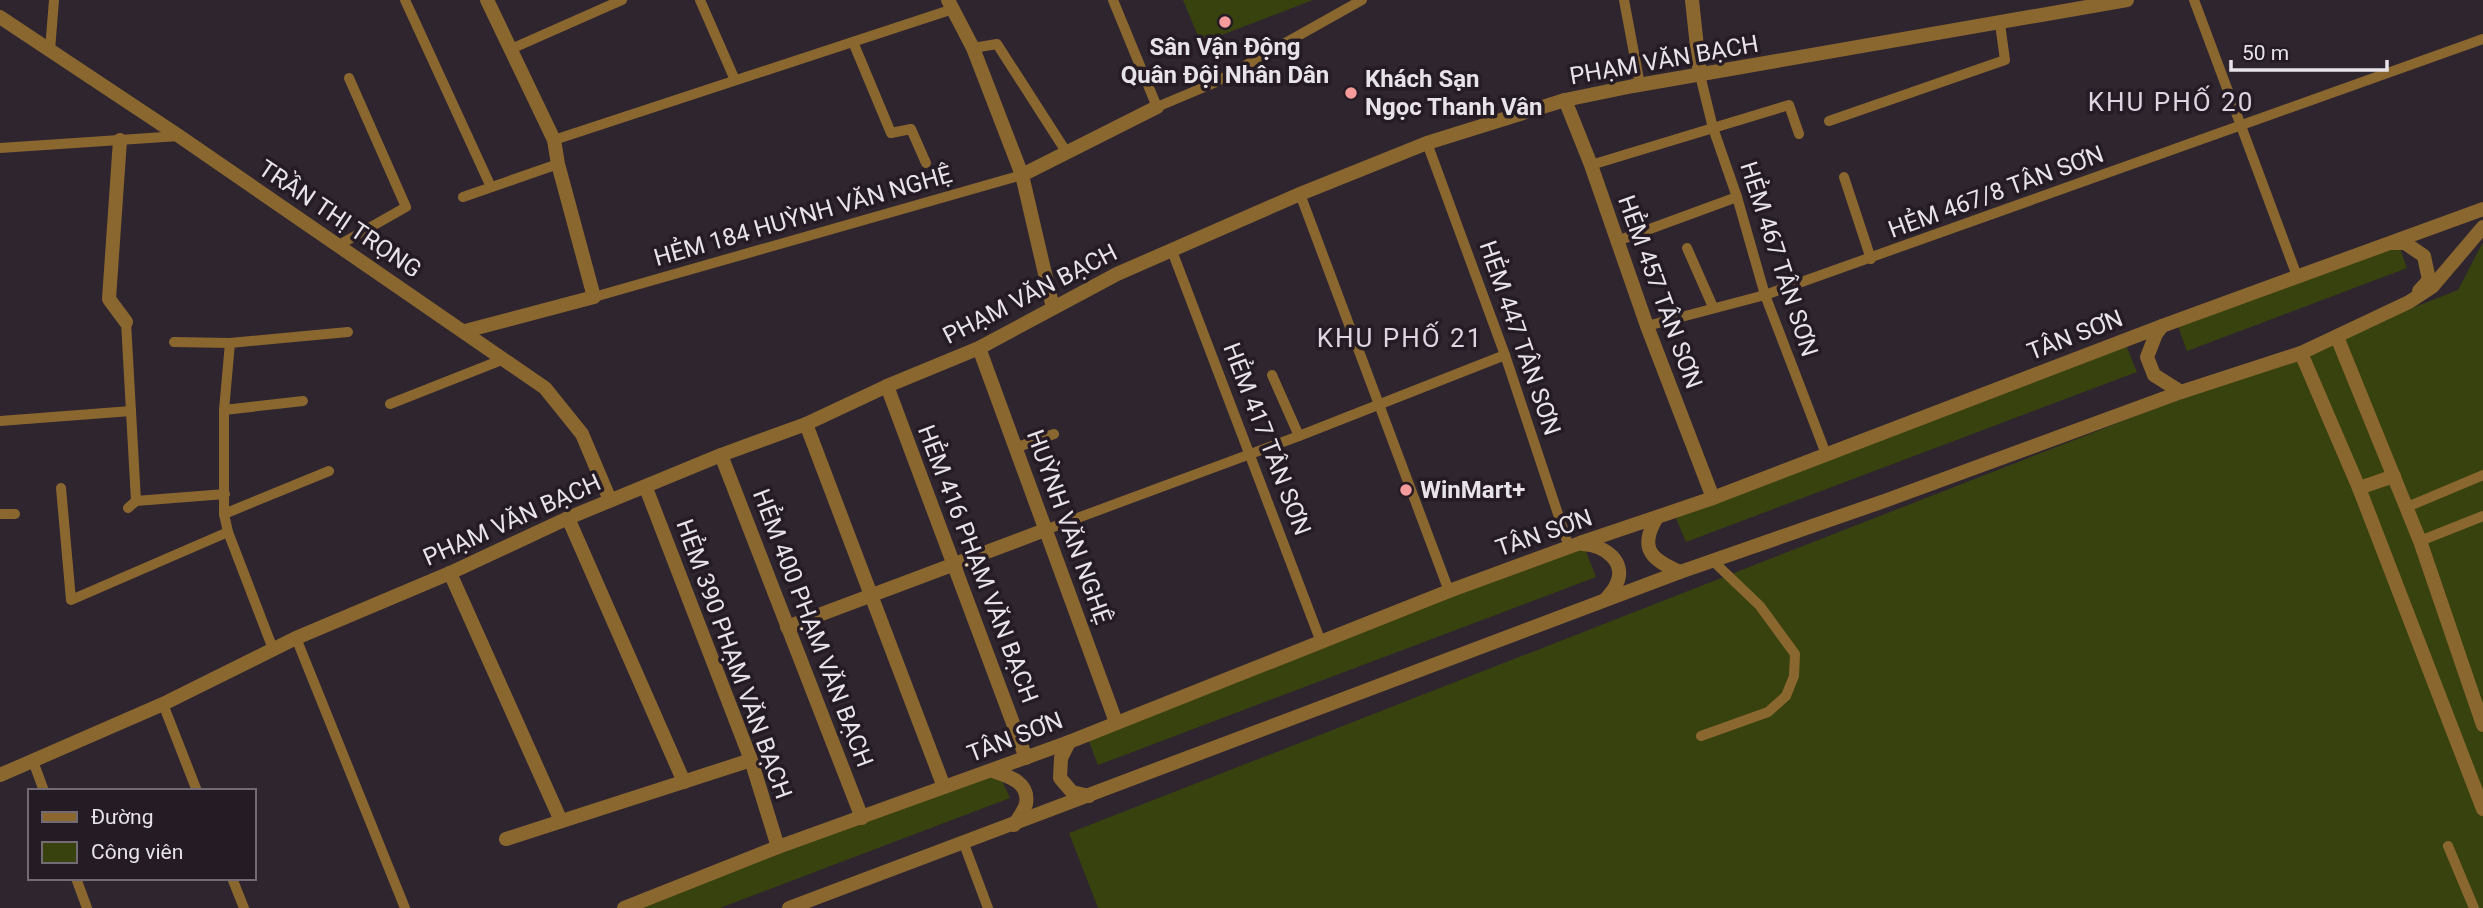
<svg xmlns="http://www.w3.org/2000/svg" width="2483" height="908" viewBox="0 0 2483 908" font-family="Roboto,sans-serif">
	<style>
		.green { fill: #38420e }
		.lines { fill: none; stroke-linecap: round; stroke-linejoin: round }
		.service { stroke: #8b6730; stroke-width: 10 }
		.minor { stroke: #8b6730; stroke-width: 14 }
		.tertiary { stroke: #8b6730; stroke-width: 14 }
		.poi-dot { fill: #f59b9b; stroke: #241b25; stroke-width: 2.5 }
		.labels { text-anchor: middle; stroke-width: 7; stroke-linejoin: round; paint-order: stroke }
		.poi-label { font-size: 24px; font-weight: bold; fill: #e8e3e9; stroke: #241b25; text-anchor: start }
		.street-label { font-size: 24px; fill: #e8e3e9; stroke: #241b25 }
		.neighbourhood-label { font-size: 26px; letter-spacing: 2px; fill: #dfd4e1; stroke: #241b25 }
	</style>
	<rect width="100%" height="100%" fill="#2e252f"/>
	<g class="green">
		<path d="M1183,0H1313L1201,43Z"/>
		<path d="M2397,240L2407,268L2187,351L2176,321Z"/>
		<path d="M2483,242V908H1098L1069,833L2458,290Z"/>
		<path d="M2123,338L2137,372L1686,542L1671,506Z"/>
		<path d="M1582,541L1596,577L1098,765L1086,734Z"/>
		<path d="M996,768L1010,798L720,908H640Z"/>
	</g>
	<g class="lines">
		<g class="service">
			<path d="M405,0L491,187"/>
			<path d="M700,0L735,80"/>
			<path d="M1113,0L1157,107L1214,83L1362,0"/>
			<path d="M1624,0L1640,85"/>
			<path d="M2194,0L2297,276"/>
			<path d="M853,42L891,133L911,129L926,163"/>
			<path d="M973,48L997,44L1067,153"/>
			<path d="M511,49L622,0"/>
			<path d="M50,50L54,0"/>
			<path d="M1700,75L1713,128L1737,197L1765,295L1826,454"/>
			<path d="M1829,121L2005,60L2000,24"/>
			<path d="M554,140L953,9"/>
			<path d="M1427,143L1505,355L1569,547"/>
			<path d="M0,148L179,136"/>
			<path d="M1591,165L1789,105L1799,134"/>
			<path d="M1844,177L1871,259"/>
			<path d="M1300,194L1449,591"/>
			<path d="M463,197L558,164"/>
			<path d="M1617,241L1737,197"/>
			<path d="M339,245L406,207L349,78"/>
			<path d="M1687,248L1713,307"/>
			<path d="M1172,251L1321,642"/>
			<path d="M594,297L1022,175"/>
			<path d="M126,322L136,501L128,508"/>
			<path d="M1647,326L1765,295L2483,39"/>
			<path d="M174,342L230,343L348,332"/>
			<path d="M230,343L224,410V514L228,532L273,649"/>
			<path d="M1272,375L1299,436"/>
			<path d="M390,404L504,359"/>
			<path d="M224,410L303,401"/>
			<path d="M0,421L131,411"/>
			<path d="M1015,448L1054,434"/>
			<path d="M61,488L71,600L228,532"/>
			<path d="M136,501L225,494"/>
			<path d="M2407,507L2483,475"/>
			<path d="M0,514H15"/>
			<path d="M224,514L329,471"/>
			<path d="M1045,530L1299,436L1505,355"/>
			<path d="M2420,541L2483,516"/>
			<path d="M296,638L405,908"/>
			<path d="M163,704L197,791"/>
			<path d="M1701,736L1768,712L1786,696L1794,676L1795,654L1760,606L1713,561"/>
			<path d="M33,761L44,791"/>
			<path d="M964,844L988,908"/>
			<path d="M2448,846L2474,908"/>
			<path d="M76,878L87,908"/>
			<path d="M232,878L244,908"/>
		</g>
		<g class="minor">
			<path d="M948,0L973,48L1022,175L1053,308"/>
			<path d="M1692,0L1700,75"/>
			<path d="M0,17L179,136L545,388L582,434L610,500"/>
			<path d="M1565,100L1591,165L1647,326L1713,498"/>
			<path d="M120,140L109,299L126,322"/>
			<path d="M1022,175L1157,107"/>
			<path d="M465,331L594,297L558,164L554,140L487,0"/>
			<path d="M2337,337L2420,541L2483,725"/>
			<path d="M979,348L1116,722"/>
			<path d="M2301,353L2359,488L2483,809"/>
			<path d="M887,386L1026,758"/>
			<path d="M806,424L944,787"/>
			<path d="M721,455L862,818"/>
			<path d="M646,488L751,760L778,847"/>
			<path d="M2359,488L2394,476"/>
			<path d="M568,518L684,782"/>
			<path d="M450,573L561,821"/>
			<path d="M787,627L1045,530"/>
			<path d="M506,839L751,760"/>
		</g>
		<g class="tertiary">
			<path d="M2393,243H2405L2424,256L2429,280L2419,291"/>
			<path d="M2162,326L2156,334L2147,357L2154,375L2181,392"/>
			<path d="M1656,519C1638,550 1653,560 1680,572"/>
			<path d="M1583,544C1604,545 1628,562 1616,585C1614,590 1609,595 1606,599"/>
			<path d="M1069,742L1061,758L1060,778L1072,792L1089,796"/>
			<path d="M993,771C1008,776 1030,782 1026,804C1024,811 1018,819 1014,825"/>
			<path d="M0,775L163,704L296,638L450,573L568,518L721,455L806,424L887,386L979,348L1117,274L1300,194L1427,143L1565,100L1633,86L2127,0"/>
			<path d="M624,908L778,847L1069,742L1449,591L1580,543L1713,498L2162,326L2483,209"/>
			<path d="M789,908L1680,572L1887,500L2181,392L2301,353L2409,302L2432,287L2483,227"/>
		</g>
	</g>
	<g class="poi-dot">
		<circle cx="1225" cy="22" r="7"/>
		<circle cx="1351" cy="93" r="7"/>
		<circle cx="1406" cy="490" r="7"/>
	</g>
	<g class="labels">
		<g class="poi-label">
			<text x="1225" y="55" text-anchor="middle">Sân Vận Động<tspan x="1225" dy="28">Quân Đội Nhân Dân</tspan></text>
			<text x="1365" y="87">Khách Sạn<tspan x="1365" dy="28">Ngọc Thanh Vân</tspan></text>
			<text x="1420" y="498">WinMart+</text>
		</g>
		<g class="street-label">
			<text transform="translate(1664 60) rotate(-10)" y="8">PHẠM VĂN BẠCH</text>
			<text transform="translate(1996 192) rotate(-20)" y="8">HẺM 467/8 TÂN SƠN</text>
			<text transform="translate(803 216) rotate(-16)" y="8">HẺM 184 HUỲNH VĂN NGHỆ</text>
			<text transform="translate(340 219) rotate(34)" y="8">TRẦN THỊ TRỌNG</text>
			<text transform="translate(1779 259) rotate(72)" y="8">HẺM 467 TÂN SƠN</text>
			<text transform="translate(1660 292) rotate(70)" y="8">HẺM 457 TÂN SƠN</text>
			<text transform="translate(1030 294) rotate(-27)" y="8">PHẠM VĂN BẠCH</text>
			<text transform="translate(2075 335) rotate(-21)" y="8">TÂN SƠN</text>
			<text transform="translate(1520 338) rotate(71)" y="8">HẺM 447 TÂN SƠN</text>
			<text transform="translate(1267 439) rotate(69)" y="8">HẺM 417 TÂN SƠN</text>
			<text transform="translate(512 520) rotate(-24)" y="8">PHẠM VĂN BẠCH</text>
			<text transform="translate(1069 527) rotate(70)" y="8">HUỲNH VĂN NGHỆ</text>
			<text transform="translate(1544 533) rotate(-19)" y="8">TÂN SƠN</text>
			<text transform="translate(978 564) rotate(69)" y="8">HẺM 416 PHẠM VĂN BẠCH</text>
			<text transform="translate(813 628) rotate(69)" y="8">HẺM 400 PHẠM VĂN BẠCH</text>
			<text transform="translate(734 659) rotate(70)" y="8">HẺM 390 PHẠM VĂN BẠCH</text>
			<text transform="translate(1015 737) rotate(-21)" y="8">TÂN SƠN</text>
		</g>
		<g class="neighbourhood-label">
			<text x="2171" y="111">KHU PHỐ 20</text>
			<text x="1400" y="347">KHU PHỐ 21</text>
		</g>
	</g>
	<rect x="28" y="789" width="228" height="91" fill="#241b25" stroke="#726b73" stroke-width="2"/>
	<rect x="42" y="812" width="35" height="10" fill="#8b6730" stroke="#726b73" stroke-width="2"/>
	<text x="91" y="824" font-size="21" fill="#e8e3e9">Đường</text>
	<rect x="42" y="842" width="35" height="21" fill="#38420e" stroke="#726b73" stroke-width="2"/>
	<text x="91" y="859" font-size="21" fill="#e8e3e9">Công viên</text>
	<path d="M2231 60v10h156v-10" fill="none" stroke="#e8e3e9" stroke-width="3.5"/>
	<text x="2242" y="60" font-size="21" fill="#e8e3e9" stroke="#241b25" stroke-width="5" paint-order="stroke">50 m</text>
</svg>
